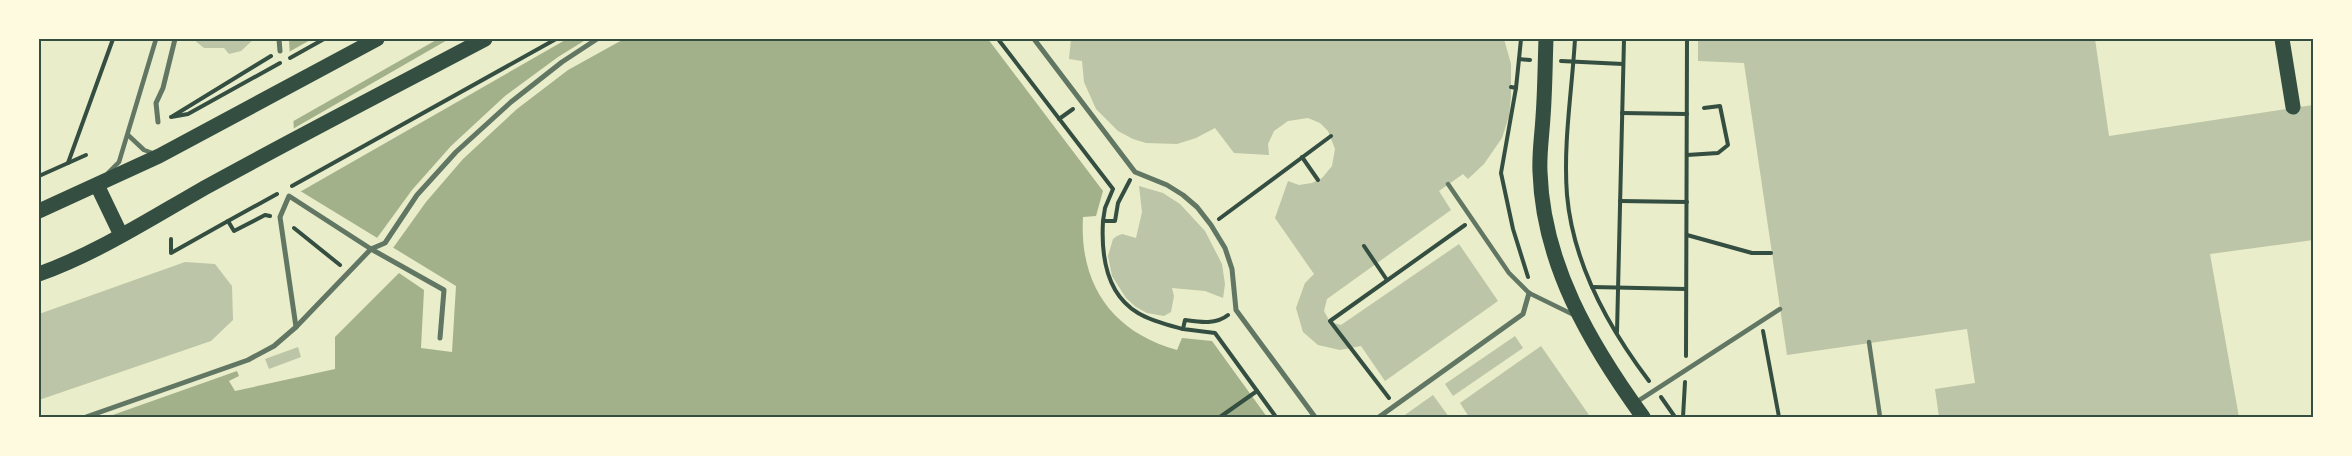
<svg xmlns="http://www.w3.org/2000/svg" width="2352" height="456" viewBox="0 0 2352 456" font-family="'Open Sans',sans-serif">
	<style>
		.water { fill: #a3b18a }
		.pier { fill: #e9edc9 }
		.building { fill: #bcc5a7 }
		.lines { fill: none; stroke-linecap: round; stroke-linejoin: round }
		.path { stroke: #344e41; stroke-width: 4 }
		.service { stroke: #617663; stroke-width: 4.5 }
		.pedestrian { stroke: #617663; stroke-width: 5 }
		.primary { stroke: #344e41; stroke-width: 15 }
		.trunk { stroke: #344e41; stroke-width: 15 }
		.neatline { fill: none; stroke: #344e41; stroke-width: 2 }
	</style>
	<rect width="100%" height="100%" fill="#e9edc9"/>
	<path class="water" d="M289,39H988L1103,191L1096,216L1083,217C1079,284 1112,332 1177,350L1182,338L1212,341L1267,417H107L237,371L239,376L229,381L235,391L335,369V337L399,273L424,290L421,348L452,352L456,286L297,189Z"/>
	<g class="pier">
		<path d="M312,39H438L290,123L287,53Z"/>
		<path d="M449,39H567L298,193L294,190L291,130Z"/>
		<path d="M587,39H624L568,70L517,109L463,159L426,202L393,248L377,238L412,190L451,146L505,96L558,57Z"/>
	</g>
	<g class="building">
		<path d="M193,39H254L241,51L229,54L224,48H204Z"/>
		<path d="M1071,39H1504L1511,64V97L1509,116L1502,138L1484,164L1468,179L1463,174L1439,191L1451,210L1327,299L1324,311L1330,322L1341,325L1459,244L1498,301L1385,381L1361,346L1340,350L1318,345L1303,332L1296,308L1305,283L1314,274L1275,218L1288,181L1299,185L1312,183L1322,178L1332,166L1335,149L1328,131L1320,123L1308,118L1288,121L1274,131L1268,144L1269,155L1234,153L1215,128L1196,138L1177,144L1146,143L1133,139L1118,131L1096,109L1084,82L1082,61L1069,59Z"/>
		<path d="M1698,39H2095L2109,136L2313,105V240L2210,254L2239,417H1939L1935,389L1975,383L1967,329L1787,355L1744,63L1698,61Z"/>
		<path d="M1139,186L1163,193L1180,204L1205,231L1222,264L1225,284L1223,298L1205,291L1172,288L1174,296L1171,312L1164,316L1147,313L1136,307L1126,298L1112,276L1108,256L1113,239L1117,236L1122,234L1136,238L1142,212Z"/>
		<path d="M185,262L215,264L232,286L233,320L211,341L39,400V314Z"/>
		<path d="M1515,336L1523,348L1453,396L1445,384Z"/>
		<path d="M1541,346L1589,415L1587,417H1469L1460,403Z"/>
		<path d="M298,347L301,357L269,369L265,359Z"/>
		<path d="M1433,395L1449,417H1402Z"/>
	</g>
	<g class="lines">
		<g class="path">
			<path d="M998,39L1113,189L1105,208L1103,221H1115L1118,203L1130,180"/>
			<path d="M1575,39C1572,91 1563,143 1567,195C1573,263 1608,327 1649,381"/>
			<path d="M290,58L324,39"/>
			<path d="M1519,59L1521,39"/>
			<path d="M1561,61L1623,64"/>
			<path d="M1511,87L1516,88L1519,59L1530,60"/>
			<path d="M1516,88L1501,173L1513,229L1528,277"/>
			<path d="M1622,113L1687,114"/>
			<path d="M173,116L271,56"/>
			<path d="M171,117L188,114L280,63"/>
			<path d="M1059,119L1073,109"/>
			<path d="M1687,155L1718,153L1728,145L1720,106L1704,108"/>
			<path d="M1302,157L1318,180"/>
			<path d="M68,163L113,39"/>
			<path d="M39,176L86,155"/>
			<path d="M292,186L556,39"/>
			<path d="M1620,201L1687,202"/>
			<path d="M1219,219L1331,136"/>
			<path d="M228,221L277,194"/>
			<path d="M1103,221C1101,255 1106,294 1138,313C1151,321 1168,325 1183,329"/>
			<path d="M294,228L340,265"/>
			<path d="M1687,235L1752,253H1771"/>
			<path d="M171,239V253L228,221L234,231L265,215L270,216"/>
			<path d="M1364,246L1387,280"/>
			<path d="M1592,287L1686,289"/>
			<path d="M1228,315C1216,325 1199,322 1185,320L1183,329L1215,333L1276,417"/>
			<path d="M1763,331L1779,417"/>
			<path d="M1617,332L1624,39"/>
			<path d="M1686,356L1687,39"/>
			<path d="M1661,397L1675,417"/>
			<path d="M1389,398L1330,321L1465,225"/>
			<path d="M1220,417L1257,391"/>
			<path d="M1683,417L1685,382"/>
		</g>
		<g class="service">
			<path d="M128,135L144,150L155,154"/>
			<path d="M108,173L119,162L156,39"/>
			<path d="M1448,184L1509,273L1529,293L1574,315"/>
			<path d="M1869,342L1880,417"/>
			<path d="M1635,403L1780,309"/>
		</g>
		<g class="pedestrian">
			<path d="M279,39L280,51"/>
			<path d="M1034,39L1135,172L1167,185L1183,195L1197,207L1211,225L1225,248L1232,269L1236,310L1315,417"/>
			<path d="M158,122L156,103L163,88L175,39"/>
			<path d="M296,327L371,249L385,243L417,195L456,152L511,102L562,62L597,39"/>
			<path d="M86,417L248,360L274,346L296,327L280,217L289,196L371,249L444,290L440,338"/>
			<path d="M1379,417L1523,314L1529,293"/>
		</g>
		<g class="primary">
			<path d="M1546,39C1545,65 1545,91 1543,117C1542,135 1539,154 1540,172C1543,264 1590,344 1643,417"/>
			<path d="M2282,39L2293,107"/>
		</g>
		<g class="trunk">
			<path d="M97,185L121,235"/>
			<path d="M39,211L159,156L377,39"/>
			<path d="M39,274C98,253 153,217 208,186C299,136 392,88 485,39"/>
		</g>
	</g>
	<rect width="2352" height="456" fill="none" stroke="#fefae0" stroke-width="81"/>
	<rect x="40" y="40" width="2272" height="376" class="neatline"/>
</svg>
